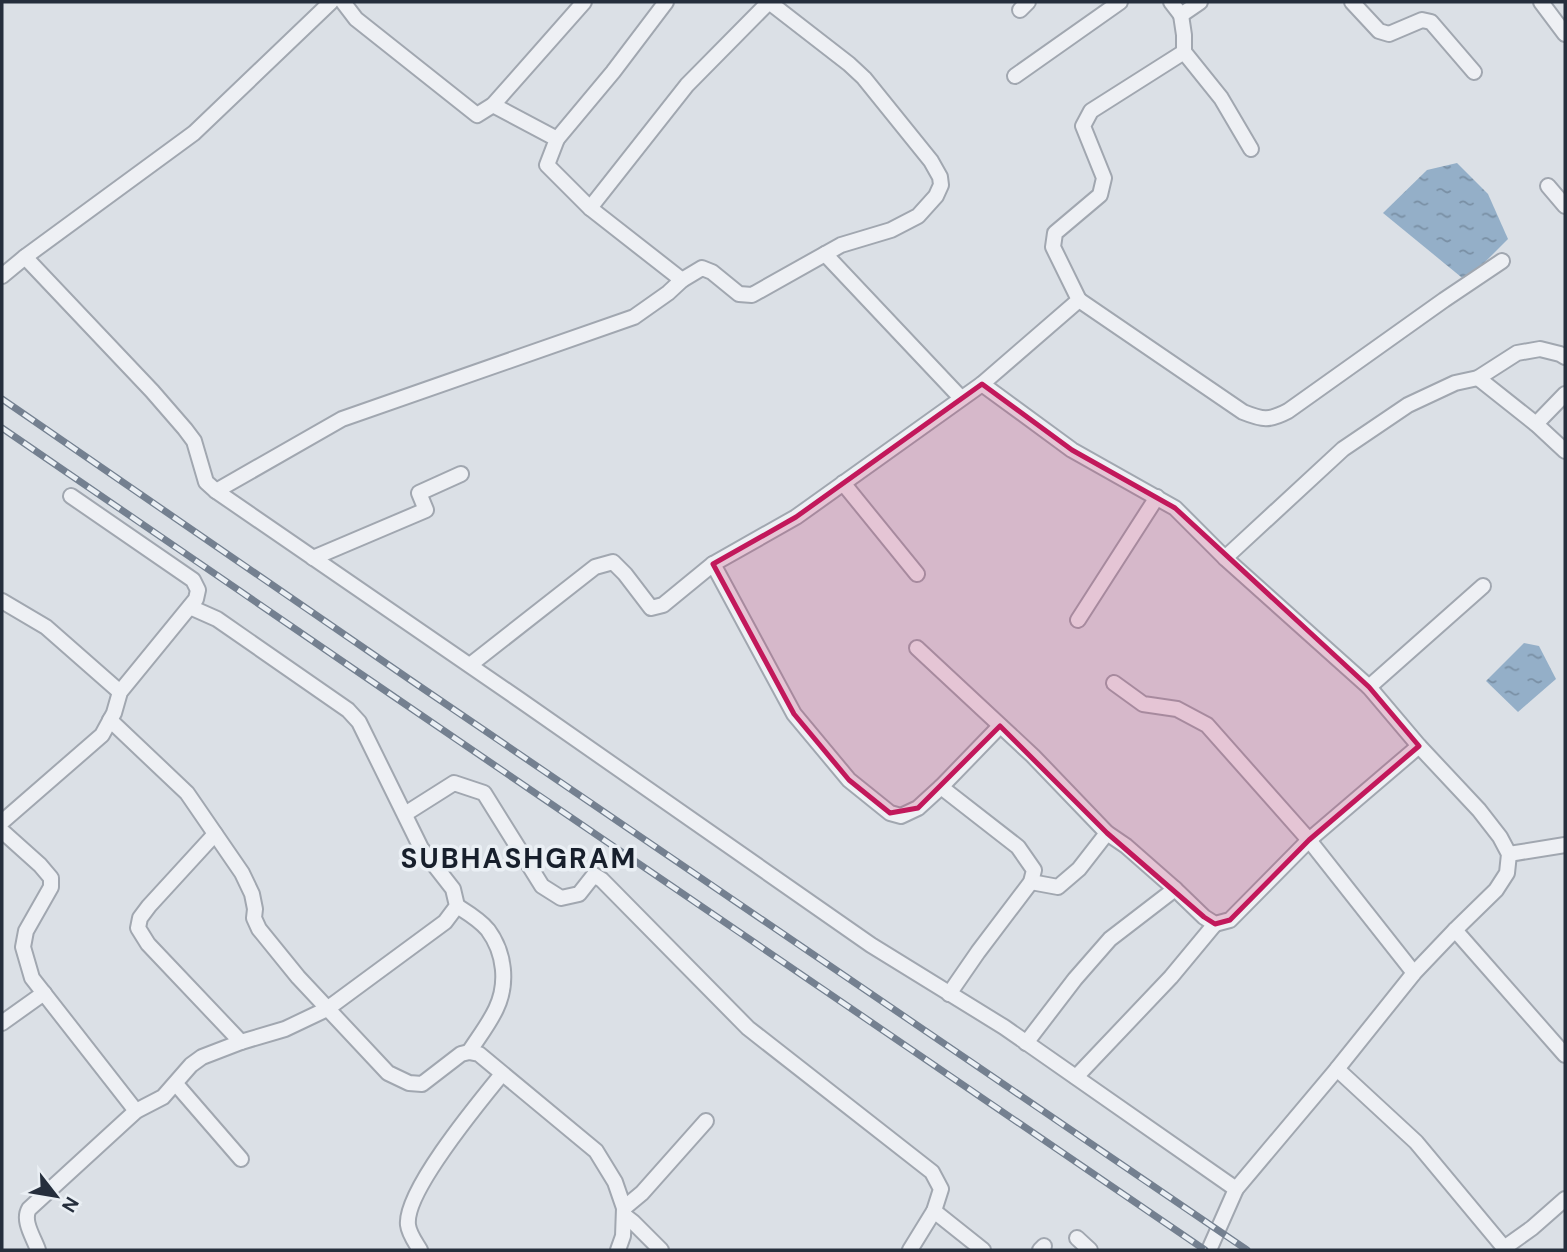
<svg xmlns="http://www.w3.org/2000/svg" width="1567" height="1252" viewBox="0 0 1567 1252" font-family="'DM Sans',sans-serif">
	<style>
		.water { fill: url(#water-ripples) }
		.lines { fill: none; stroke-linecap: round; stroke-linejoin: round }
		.minor-casing { stroke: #a1a7b0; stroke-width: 18 }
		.minor { stroke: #eef0f4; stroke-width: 14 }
		.rail-casing { stroke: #748090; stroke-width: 7 }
		.rail { stroke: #eaeff4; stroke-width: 4.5; stroke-dasharray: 13; stroke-linecap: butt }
		.marked { fill: #c2185b; fill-opacity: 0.2; stroke: #c2185b; stroke-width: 5; stroke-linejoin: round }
		.labels { text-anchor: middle; stroke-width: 7; stroke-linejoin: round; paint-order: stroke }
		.district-label { font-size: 28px; font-weight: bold; letter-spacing: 2px; fill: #171f2c; stroke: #eaeff4 }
	</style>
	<defs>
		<pattern id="water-ripples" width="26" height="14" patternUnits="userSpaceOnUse" patternTransform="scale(1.75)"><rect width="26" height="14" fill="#94afc8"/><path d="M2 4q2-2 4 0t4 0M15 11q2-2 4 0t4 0" fill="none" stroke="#798fa4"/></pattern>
	</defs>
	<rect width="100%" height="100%" fill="#dbe0e6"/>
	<g class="water">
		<path d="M1457,163L1488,194L1508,239L1466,281L1383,213L1427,170Z"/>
		<path d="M1524,643L1539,646L1556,679L1518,712L1486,681Z"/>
	</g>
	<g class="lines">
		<defs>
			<g id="minor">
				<path d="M343,2L356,19L477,115L493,105L584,2"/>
				<path d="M1171,2L1181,15L1200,2"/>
				<path d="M1352,2L1379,31L1389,34L1422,20L1431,22L1474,72"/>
				<path d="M1541,2L1565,34"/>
				<path d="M1020,10L1028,2"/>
				<path d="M1184,52L1221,98L1251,149"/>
				<path d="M1015,76L1120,2"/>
				<path d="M493,105L557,139L547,165L590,208L682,280L668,293L634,317L342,419L216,491L520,700L871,945L1004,1027L1236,1189"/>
				<path d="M557,139L613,72L666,2"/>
				<path d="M1548,186L1565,206"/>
				<path d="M590,208L687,85L769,2L849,64L864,78L931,161L940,177L941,185L936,196L918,216L891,230L841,245L752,295L739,294L712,272L702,268L682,280"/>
				<path d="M825,254L961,398"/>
				<path d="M25,257L152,391L185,429L194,441L206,482L216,491"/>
				<path d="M2,276L25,257L194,133L331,2"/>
				<path d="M1079,300L1243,412C1263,420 1269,421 1288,411L1444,300L1502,261"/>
				<path d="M1478,378L1536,424L1565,451"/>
				<path d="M982,384L1072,450L1175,508L1225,558L1369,687L1419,746L1479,810L1500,837L1509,854L1507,873L1496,890L1455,930L1414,973L1337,1069L1236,1189L1209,1250"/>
				<path d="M1536,424L1565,394"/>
				<path d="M843,483L917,574"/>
				<path d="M313,558L426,510L419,493L461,474"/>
				<path d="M1225,558L1343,449L1408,405L1455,383L1478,378L1517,353L1540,349L1560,354L1565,357"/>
				<path d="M713,564L794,714L849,780L890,813L901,816L918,808L941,787L1000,726"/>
				<path d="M2,601L46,627L120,692"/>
				<path d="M1078,620L1157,497"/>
				<path d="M917,648L1033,756L1107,833L1126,846L1175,889L1204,917L1215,924L1230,920L1309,840L1419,746"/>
				<path d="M470,665L595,567L613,562L625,574L651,608L663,605L713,564L796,517L982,384L1079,300L1053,247L1055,233L1100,195L1104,178L1083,126L1091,111L1184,52V35L1181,15"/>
				<path d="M1114,683L1143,704L1177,709L1207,725L1309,840L1414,973"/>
				<path d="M1369,687L1483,586"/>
				<path d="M110,720L187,793L242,873L252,894L255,909L254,918L259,929L298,977L388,1073L409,1083L422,1084L461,1054L469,1052L479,1054L596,1151L615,1182L624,1208L623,1236L618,1250"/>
				<path d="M941,787L1018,847L1034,870L1031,882L978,952L949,994"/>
				<path d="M405,814L454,783L484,793L542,886L561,898L579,894L594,875L602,880L748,1028L932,1172L941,1189L934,1211L910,1250"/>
				<path d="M2,822L102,735L114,713L120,692L196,599L198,590L193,580L71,496"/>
				<path d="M2,831L40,865L51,878V887L26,931L23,947L32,978L136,1111"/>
				<path d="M215,834L149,906L140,918L138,928L148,944L241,1042"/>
				<path d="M1509,854L1565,845"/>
				<path d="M1031,882L1058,887L1079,869L1107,833"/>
				<path d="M457,906C468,913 480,920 488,930C505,953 508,984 496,1009C489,1024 478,1038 469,1052"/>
				<path d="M1455,930L1565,1055"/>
				<path d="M2,1023L44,993"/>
				<path d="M1026,1043L1075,979L1110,939L1175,889"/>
				<path d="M1337,1069L1416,1142L1506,1250"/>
				<path d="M1076,1077L1171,977L1215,924"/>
				<path d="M176,1084L241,1159"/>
				<path d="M624,1208L642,1193L706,1121"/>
				<path d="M934,1211L983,1250"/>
				<path d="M624,1215L633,1222L661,1250"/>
				<path d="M1077,1238L1090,1250"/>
				<path d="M1504,1248L1532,1228L1565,1199"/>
				<path d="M38,1250C34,1238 22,1221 29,1209L136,1111L163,1097L191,1065L202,1057L241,1042L285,1029L327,1009L445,922L457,906L453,889L421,848L359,722L348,710L217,619L190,607"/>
				<path d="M420,1250C416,1243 409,1234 408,1225C404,1192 480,1101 502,1074"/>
				<path d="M1040,1250L1044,1246"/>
			</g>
		</defs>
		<use href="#minor" class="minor-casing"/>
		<use href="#minor" class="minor"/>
		<defs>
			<g id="rail">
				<path d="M2,399L409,679L1247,1250"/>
				<path d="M2,428L396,698L1205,1250"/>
			</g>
		</defs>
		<use href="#rail" class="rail-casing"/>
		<use href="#rail" class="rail"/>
	</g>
	<path class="marked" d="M982,384L1072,450L1175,508L1369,687L1419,746L1309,840L1230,920L1215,924L1204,917L1107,833L1000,726L918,808L890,813L849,780L794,714L713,564L796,517Z"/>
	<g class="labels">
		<g class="district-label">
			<text x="519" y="868">SUBHASHGRAM</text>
		</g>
	</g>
	<rect width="1567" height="1252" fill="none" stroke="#252e3c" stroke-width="7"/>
	<g transform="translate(56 1196) rotate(121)" stroke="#eaeff4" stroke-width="5" paint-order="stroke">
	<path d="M0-5L12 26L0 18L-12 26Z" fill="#252e3c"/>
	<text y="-10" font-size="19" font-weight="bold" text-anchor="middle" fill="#252e3c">N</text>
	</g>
</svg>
